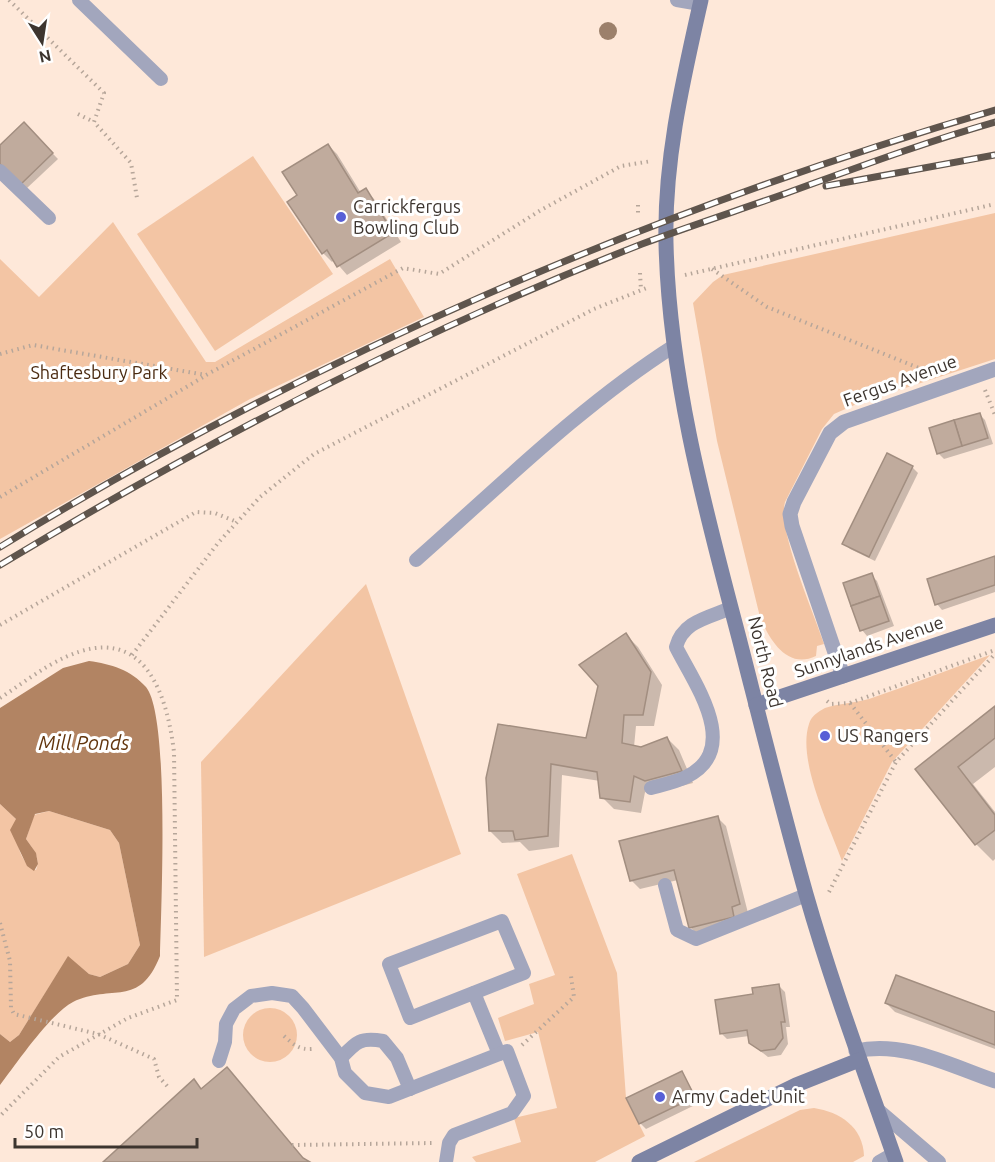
<svg xmlns="http://www.w3.org/2000/svg" width="995" height="1162" viewBox="0 0 995 1162" font-family="Ubuntu,sans-serif">
	<style>
		.green { fill: #f3c5a4 }
		.water { fill: #b28463 }
		.shadow { fill: #0003 }
		.building { fill: #c0ab9d; stroke: #a28e80; stroke-width: 1.5 }
		.lines { fill: none; stroke-linecap: round; stroke-linejoin: round }
		.path { stroke: #b6a69a; stroke-width: 4; stroke-dasharray: 1.5 4.5; stroke-linecap: butt }
		.lane { stroke: #a2a6bd; stroke-width: 14 }
		.street { stroke: #a2a6bd; stroke-width: 15 }
		.secondary { stroke: #7d84a4; stroke-width: 15 }
		.rail-casing { stroke: #5f554d; stroke-width: 7 }
		.rail { stroke: #fff; stroke-width: 4.5; stroke-dasharray: 14; stroke-linecap: butt }
		.tree { fill: #9c806b }
		.poi-dot { fill: #585fd6; stroke: #fff; stroke-width: 2 }
		.labels { text-anchor: middle; stroke-width: 6; stroke-linejoin: round; paint-order: stroke }
		.poi-label { font-size: 18px; fill: #3d352f; stroke: #fff; text-anchor: start }
		.park-label { font-size: 18px; fill: #4b2b11; stroke: #fff }
		.street-label { font-size: 18px; fill: #3d352f; stroke: #fff }
		.water-label { font-size: 20px; font-style: italic; fill: #62350d; stroke: #fff }
	</style>
	<rect width="100%" height="100%" fill="#fee8d9"/>
	<g class="green">
		<path d="M253,156L333,274L215,351L137,234Z"/>
		<path d="M995,213V359L859,403L834,414L822,429L785,502C777,530 814,613 824,644L817,646L816,656C787,670 769,639 760,617L717,441L693,303L713,282L723,275Z"/>
		<path d="M113,222L206,362H215L390,259L424,317L250,399L0,539V259L39,297Z"/>
		<path d="M366,584L461,854L204,957L201,762Z"/>
		<path d="M990,655L892,762L842,861C829,825 797,760 809,724C811,716 818,712 825,708C835,704 856,703 869,699C910,685 950,669 990,655Z"/>
		<path d="M0,804L16,819C16,838 17,861 36,870C41,858 33,849 26,839L34,815L49,811L110,830L119,843L140,945L128,964L100,977L89,974L68,957L19,1035L10,1042L0,1034Z"/>
		<path d="M572,854L617,973L626,1098L645,1136L595,1162H476L472,1157L521,1142L514,1118L557,1108L538,1032L505,1041L498,1018L534,1004L529,984L555,975L517,874Z"/>
		<circle cx="270" cy="1035" r="27"/>
		<path d="M814,1108C840,1112 863,1127 864,1156L853,1162H694L800,1110Z"/>
	</g>
	<path class="water" d="M89,661C111,664 131,670 146,687C170,716 161,909 160,956C139,1009 112,983 73,1002C50,1014 17,1063 0,1085V1034L10,1042L19,1035L68,956L89,974L100,977L128,964L140,945L119,843L110,830L49,811L35,814L26,839L36,853L38,864L34,871L27,866L10,830L16,819L0,804V708L63,668Z"/>
	<g class="shadow">
		<path d="M24,124L58,159L26,189L0,162V147Z"/>
		<path d="M328,145L337,154L361,193L366,190L374,199L401,242L347,275L334,260L332,262L323,253L299,196Z"/>
		<path d="M979,414L985,420L993,444L944,459L938,453Z"/>
		<path d="M912,467L918,473L875,561L850,549L844,543Z"/>
		<path d="M995,558V592L942,610L937,604Z"/>
		<path d="M871,575L877,581L894,626L867,636L862,630Z"/>
		<path d="M626,635L638,647L662,685L654,726H636L634,747L641,749L667,738L679,750L693,783L658,792L646,787L641,813L614,809L602,797L600,781L562,775L559,847L529,851L520,842L502,843L490,831L488,778L587,740Z"/>
		<path d="M995,708V767L973,784L995,812V859L993,861L976,844L917,769Z"/>
		<path d="M717,817L726,826L748,913L700,937L691,928L678,880L640,889L631,880Z"/>
		<path d="M779,986L785,992L790,1027H786L788,1044L781,1055L768,1057L750,1043L749,1036L727,1039L721,1033L755,995Z"/>
		<path d="M886,1003L995,1014V1049L895,1012Z"/>
		<path d="M682,1072L699,1103L646,1129L640,1123Z"/>
	</g>
	<g class="building">
		<path d="M24,122L53,153L20,185L0,164V145Z"/>
		<path d="M328,144L358,193L366,188L393,233L337,267L327,250L322,254L287,202L297,195L282,172Z"/>
		<path d="M980,413L988,438L962,446L954,420Z"/>
		<path d="M954,420L962,446L937,454L929,428Z"/>
		<path d="M887,453L913,466L869,557L842,544Z"/>
		<path d="M995,556V585L935,605L927,579Z"/>
		<path d="M872,573L880,596L851,606L843,583Z"/>
		<path d="M880,596L889,621L860,631L851,606Z"/>
		<path d="M626,633L651,672L643,715H624L622,743L641,747L667,737L682,771L645,781L634,776L630,802L600,798L597,772L551,764L548,836L515,840L513,831H489L486,778L498,724L586,738L598,686L579,665Z"/>
		<path d="M995,706V738L958,767L995,815V830L975,845L915,769Z"/>
		<path d="M718,816L740,904L732,907L734,917L689,928L674,870L630,881L619,841Z"/>
		<path d="M896,975L995,1012V1045L885,1003Z"/>
		<path d="M779,984L785,1022H781L783,1038L775,1049L761,1051L749,1043L747,1030L720,1034L715,1000L753,994L752,988Z"/>
		<path d="M227,1067L303,1158L310,1162H103L194,1079L201,1089Z"/>
		<path d="M682,1071L695,1097L639,1124L626,1098Z"/>
	</g>
	<g class="lines">
		<g class="path">
			<path d="M9,0L104,93L94,122L131,163L137,198"/>
			<path d="M78,114L94,122"/>
			<path d="M638,205V215"/>
			<path d="M712,269L767,307L929,372"/>
			<path d="M640,273L641,290"/>
			<path d="M685,275L995,204"/>
			<path d="M0,354L33,345L206,375L403,268L439,274L541,210L621,166L652,161"/>
			<path d="M985,390L995,415"/>
			<path d="M0,497L205,376"/>
			<path d="M0,625L196,512L215,513L237,522"/>
			<path d="M132,655L218,543L260,497L314,454L594,309L649,287"/>
			<path d="M0,698C17,687 33,675 50,665C135,616 165,678 174,752L177,1000L128,1018L59,1057L0,1116"/>
			<path d="M827,701L831,704L850,703L896,762"/>
			<path d="M850,703L995,650"/>
			<path d="M829,892L896,762L995,654"/>
			<path d="M0,923L10,961L11,1008L14,1014L98,1034L154,1059L159,1077L168,1087"/>
			<path d="M284,1036C293,1044 299,1050 312,1049"/>
			<path d="M522,1045L574,997L571,976"/>
			<path d="M292,1145L433,1143"/>
		</g>
		<g class="lane">
			<path d="M79,0L161,79"/>
			<path d="M677,0L700,4"/>
			<path d="M0,171L49,218"/>
			<path d="M416,560C499,487 580,406 674,346"/>
			<path d="M651,788C662,785 676,782 686,777C743,749 694,683 676,647C683,621 708,618 731,608"/>
			<path d="M665,885L677,930L696,939L806,895"/>
			<path d="M502,921L524,973L410,1018L389,964Z"/>
			<path d="M474,993L499,1054"/>
			<path d="M341,1058C356,1042 360,1037 383,1041L397,1058L410,1089"/>
			<path d="M219,1061L225,1042L226,1024L234,1009L251,996L272,993L292,996L303,1008L341,1058L345,1073L365,1093L389,1097L507,1051L524,1096L512,1113L454,1135L449,1143L446,1162"/>
			<path d="M877,1109L939,1162"/>
			<path d="M879,1162L893,1154"/>
		</g>
		<g class="street">
			<path d="M843,676L792,526L790,514L794,502L830,433L844,422L995,369"/>
			<path d="M856,1051C903,1040 951,1066 995,1081"/>
		</g>
		<g class="secondary">
			<path d="M701,0C683,80 664,160 666,243C669,377 705,509 739,638C761,724 782,809 806,894C832,985 865,1073 896,1162"/>
			<path d="M756,705L995,625"/>
			<path d="M639,1162L796,1085L859,1060"/>
		</g>
		<defs>
			<g id="rail">
				<path d="M826,186L995,155"/>
				<path d="M0,547C307,359 650,211 995,110"/>
				<path d="M0,565C205,442 419,331 642,244C690,226 739,210 787,193C856,168 925,142 995,122"/>
			</g>
		</defs>
		<use href="#rail" class="rail-casing"/>
		<use href="#rail" class="rail"/>
	</g>
	<circle class="tree" cx="608" cy="31" r="9"/>
	<g class="poi-dot">
		<circle cx="341" cy="217" r="6"/>
		<circle cx="825" cy="736" r="6"/>
		<circle cx="660" cy="1097" r="6"/>
	</g>
	<g class="labels">
		<g class="poi-label">
			<text x="353" y="213">Carrickfergus<tspan x="353" dy="21">Bowling Club</tspan></text>
			<text x="837" y="742">US Rangers</text>
			<text x="672" y="1103">Army Cadet Unit</text>
		</g>
		<g class="park-label">
			<text x="99" y="379">Shaftesbury Park</text>
		</g>
		<g class="street-label">
			<text transform="translate(900 381) rotate(-20)" y="6">Fergus Avenue</text>
			<text transform="translate(869 647) rotate(-19)" y="6">Sunnylands Avenue</text>
			<text transform="translate(765 662) rotate(76)" y="6">North Road</text>
		</g>
		<g class="water-label">
			<text x="84" y="750">Mill Ponds</text>
		</g>
	</g>
	<g transform="translate(42 42) rotate(168)" stroke="#ffffff" stroke-width="4.5" paint-order="stroke">
	<path d="M0-4.5L10 22L0 15L-10 22Z" fill="#3d352f"/>
	<text y="-9" font-size="16" font-weight="bold" text-anchor="middle" fill="#3d352f">N</text>
	</g>
	<path d="M15 1138v9h182v-9" fill="none" stroke="#3d352f" stroke-width="3"/>
	<text x="24" y="1138" font-size="18" fill="#3d352f" stroke="#ffffff" stroke-width="4.5" paint-order="stroke">50 m</text>
</svg>
